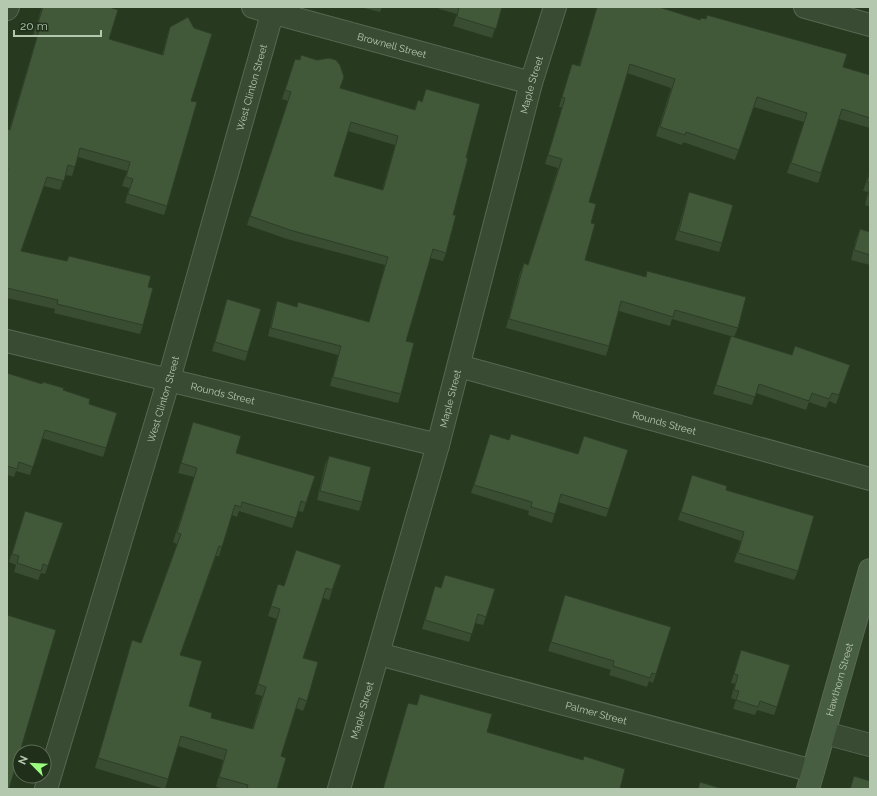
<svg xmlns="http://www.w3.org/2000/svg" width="877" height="796" viewBox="0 0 877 796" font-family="Raleway,sans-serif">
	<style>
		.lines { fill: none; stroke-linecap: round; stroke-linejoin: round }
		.minor-casing { stroke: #576852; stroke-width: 24 }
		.secondary-casing { stroke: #576852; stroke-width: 24 }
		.minor { stroke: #3a4b34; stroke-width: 22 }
		.secondary { stroke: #485e42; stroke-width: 22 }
		.wall { fill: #384d31; fill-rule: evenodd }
		.building { fill: #415939; stroke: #2e3e28; fill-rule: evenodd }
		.labels { text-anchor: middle; stroke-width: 4; stroke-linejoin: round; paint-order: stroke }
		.street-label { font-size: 10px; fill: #b4c7af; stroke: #1f2f1a }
	</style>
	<rect width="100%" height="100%" fill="#273a20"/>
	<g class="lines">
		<defs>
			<g id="minor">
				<path id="s1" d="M253,7L531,83"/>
				<path d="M805,7L870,25"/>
				<path d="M7,9L8,7"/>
				<path id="s2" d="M7,341L438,445"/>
				<path id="s3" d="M459,366L870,479"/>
				<path id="s4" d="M379,654L813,771"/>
				<path d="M825,733L870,745"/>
				<path id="s5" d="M46,789L169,379L274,7"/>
				<path id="s6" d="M339,789L438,445L531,83L555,7"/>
			</g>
			<g id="secondary">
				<path id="s7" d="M808,789L870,570"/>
			</g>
		</defs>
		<use href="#minor" class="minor-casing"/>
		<use href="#secondary" class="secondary-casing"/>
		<use href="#minor" class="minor"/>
		<use href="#secondary" class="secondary"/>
	</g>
	<g class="wall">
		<path d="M42,7H109V39L162,55L167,36L170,27L191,101L167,206L164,215L125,203L129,188L122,186L127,171L78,157L72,176L65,175L60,190L44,186L21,251L67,261L69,256L148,287L143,325L140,334L54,313L55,309L7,298V129L9,130L37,36L33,35Z"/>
		<path d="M360,7H382L380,12Z"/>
		<path d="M440,7H502L492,38L453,26L457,14L439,9Z"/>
		<path d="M597,7H659L843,67L870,75V128L839,119L818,183L787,173L804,122L754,107L735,160L683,142L682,145L656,136L671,88L627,73L589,202L591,223L585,260L645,277L647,271L738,328L734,337L672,319L670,326L619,311L609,346L606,356L506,328L520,273L524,263L528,265L558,168L545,164L562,107H559L569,73L572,64L579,66Z"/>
		<path d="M301,55L340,88L414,110L418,100L422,101L426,89L466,158L453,215L446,253L443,261L430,258L406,341L401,394L398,403L330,386L338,355L268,336L274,310L277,301L297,307L298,302L369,322L385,265L287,239L247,225L288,101L282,99L295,59L299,60ZM348,131L395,145L382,190L334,176Z"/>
		<path d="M870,170V207L865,205L868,192L863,191Z"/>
		<path d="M689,192L722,243L719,252L675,240L686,201Z"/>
		<path d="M860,229L870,232V265L851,260L856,239Z"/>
		<path d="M227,299L248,352L245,361L212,351Z"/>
		<path d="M731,336L792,355L850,365L836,404L829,401L826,408L809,402L806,410L756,393L752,405L713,394Z"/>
		<path d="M7,373L63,390L89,404L106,448L103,457L42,438L30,475L16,471L14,477L7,475Z"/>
		<path d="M193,422L306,503L303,512L298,511L292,528L239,511L237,517L232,515L219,556H216L180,655L189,706L211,718L252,729L262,696L255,694L277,619L268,616L278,584L284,586L296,550L341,565L329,600L323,598L303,658L307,701L303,711L296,708L281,756L277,789H224L216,787L223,760L178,746L165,789L95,768L129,650L132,640L141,643L177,544L173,542L194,477L178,473L190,432Z"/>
		<path d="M490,434L609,509L606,517L558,502L552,523L528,515L529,511L471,493Z"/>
		<path d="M329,456L362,502L359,511L317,500L325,465Z"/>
		<path d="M692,475L726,490L798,571L794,580L734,562L741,541L678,520Z"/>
		<path d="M25,511L48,566L45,574L41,573L38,580L14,572L16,565L9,562Z"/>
		<path d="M445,575L486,617L483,625L475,623L469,642L422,629L435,586L441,588Z"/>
		<path d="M565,595L656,674L653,683L649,681L647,687L609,675L611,670L548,651Z"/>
		<path d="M741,650L777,707L774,715L757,710L755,715L733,709L736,700L731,698L735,684L731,683Z"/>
		<path d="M420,694L487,732L620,789H383L405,712L408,703L417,705Z"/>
	</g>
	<g class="building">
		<path d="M43,7H109L118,10L109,39L163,55L170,27L188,17L194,28L212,34L191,101L197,102L167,206L128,194L133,179L126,177L130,162L80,148L75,167L68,165L64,181L47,177L21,251L67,261L69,256L151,276L148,287L153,288L143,325L57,304L58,300L7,288V173L8,168H7V129L10,130L40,27L37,26Z"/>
		<path d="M459,7H502L496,29L457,17Z"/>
		<path d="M597,7H659L700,20L701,18L706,19L707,15L847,54L843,67L870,75V118L842,109L821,173L791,163L807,113L757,97L739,150L686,132L685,135L660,127L675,79L630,64L589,202L596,204L591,223L595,224L585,260L646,277L647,271L746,297L738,328L675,310L673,317L621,301L609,346L509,319L524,263L528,265L562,159L548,155L565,98L562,97L572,64L580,66Z"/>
		<path d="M301,55L317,60L329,58L336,60L340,65L344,77L340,88L415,110L418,100L422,102L426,89L480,104L466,158H468L453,215H456L446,253L433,249L406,341L414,343L401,394L333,377L341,346L271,328L277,301L297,307L298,302L369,322L388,257L290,230L250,216L291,92L285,90L295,59L300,60ZM351,122L398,136L383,190L334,176Z"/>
		<path d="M870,171V183L867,182Z"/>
		<path d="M870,187V196L868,195Z"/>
		<path d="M689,192L733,205L722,243L679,231Z"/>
		<path d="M860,229L870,232V255L854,250Z"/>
		<path d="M227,299L261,309L248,352L215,342Z"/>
		<path d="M731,336L792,355L795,346L850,365L839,395L832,393L829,399L812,393L809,401L759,384L755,397L716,385Z"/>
		<path d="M7,373L42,384L43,382L64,388L63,390L90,399L89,404L117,413L106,448L45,430L33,467L19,462L17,469L7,466Z"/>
		<path d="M193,422L241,436L236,453L315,476L306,503L301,501L296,518L242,502L241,507L235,505L222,547L219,546L180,655L202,661L189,706L212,713L211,718L253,729L266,687L258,684L280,609L271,606L278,584L284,586L296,550L341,565L332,590L326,588L303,658L318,662L307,701L299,698L281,756L286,758L277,789H247L248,785L219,777L227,750L181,736L168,779L98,758L132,640L141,643L181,534L177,533L197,468L181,463Z"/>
		<path d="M490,434L509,440L511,434L578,454L584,436L628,450L609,509L561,494L555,514L531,507L532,502L474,485Z"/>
		<path d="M329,456L371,467L362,502L320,491Z"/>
		<path d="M692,475L727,486L726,490L814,516L798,571L738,553L744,532L681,512Z"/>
		<path d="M25,511L63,523L48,566L43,564L41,571L17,563L19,556L12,554Z"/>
		<path d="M445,575L495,589L486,617L478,614L472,634L425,620L435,586L441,588Z"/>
		<path d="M565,595L671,627L656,674L652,673L650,678L613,666L614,661L551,642Z"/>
		<path d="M7,615L56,630L9,789H7Z"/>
		<path d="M741,650L790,665L777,707L760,701L758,707L736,700L739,691L734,690L738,675L734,674Z"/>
		<path d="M420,694L492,714L487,732L583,760L584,756L625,769L620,789H383L408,703L417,705Z"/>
		<path d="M854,776L870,781V789H850Z"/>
		<path d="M700,782L723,789H698Z"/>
	</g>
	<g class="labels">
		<g class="street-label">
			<text dy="4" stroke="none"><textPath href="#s1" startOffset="144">Brownell Street</textPath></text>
			<text dy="4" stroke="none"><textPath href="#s6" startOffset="730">Maple Street</textPath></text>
			<text dy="4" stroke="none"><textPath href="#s5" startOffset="731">West Clinton Street</textPath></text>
			<text dy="4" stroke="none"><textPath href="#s2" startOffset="222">Rounds Street</textPath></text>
			<text dy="4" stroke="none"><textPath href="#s5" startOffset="407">West Clinton Street</textPath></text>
			<text dy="4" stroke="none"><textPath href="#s6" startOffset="406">Maple Street</textPath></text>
			<text dy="4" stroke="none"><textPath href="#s3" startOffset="213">Rounds Street</textPath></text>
			<text dy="4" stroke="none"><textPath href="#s7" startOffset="114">Hawthorn Street</textPath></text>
			<text dy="4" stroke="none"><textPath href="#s6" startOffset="82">Maple Street</textPath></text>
			<text dy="4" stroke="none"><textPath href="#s4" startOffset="225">Palmer Street</textPath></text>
		</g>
	</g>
	<rect width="877" height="796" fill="none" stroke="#b4c7af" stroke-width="16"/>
	<g transform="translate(32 764) rotate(294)"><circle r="19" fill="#1f2f1a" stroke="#5b6c56"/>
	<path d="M0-3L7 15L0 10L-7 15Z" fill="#9afc7f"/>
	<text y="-6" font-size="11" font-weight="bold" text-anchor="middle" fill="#b4c7af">N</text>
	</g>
	<path d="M14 30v6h87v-6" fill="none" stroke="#b4c7af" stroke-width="2"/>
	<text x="20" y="30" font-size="12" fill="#b4c7af" stroke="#1f2f1a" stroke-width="3" paint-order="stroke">20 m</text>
</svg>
